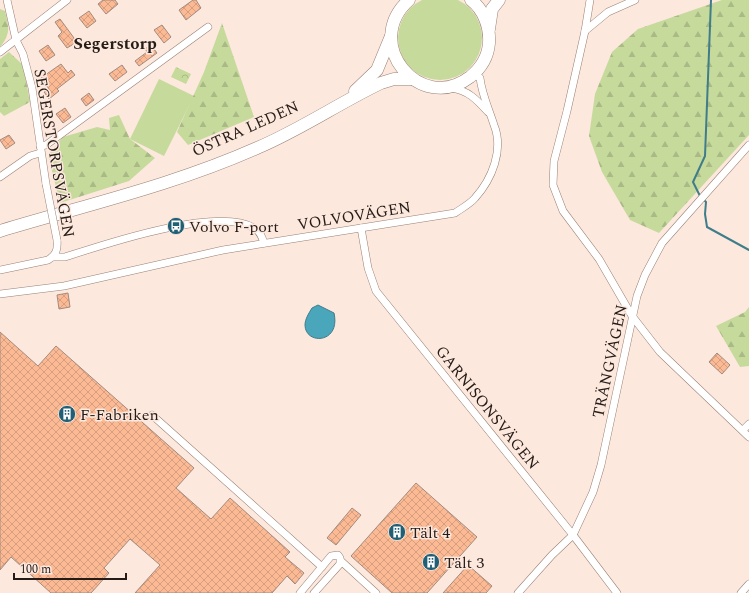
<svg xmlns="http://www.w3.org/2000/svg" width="749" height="593" viewBox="0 0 749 593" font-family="Spectral,serif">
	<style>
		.grass { fill: #c6da9c }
		.forest { fill: url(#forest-firs) }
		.park { fill: url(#park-crowns) }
		.water { fill: #4aa6bb; stroke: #3f7d8a }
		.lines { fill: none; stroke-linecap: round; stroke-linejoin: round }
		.stream { stroke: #3f7d8a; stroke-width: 2 }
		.building { fill: url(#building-cross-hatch); stroke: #a38b7f }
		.street-casing { stroke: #988074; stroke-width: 8 }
		.highway-casing { stroke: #988074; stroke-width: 13 }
		.street { stroke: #fff; stroke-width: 7 }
		.highway { stroke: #fff; stroke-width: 12 }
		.street-bridge-casing { stroke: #988074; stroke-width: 8; stroke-linecap: butt }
		.street-bridge { stroke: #fff; stroke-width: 7 }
		.labels { text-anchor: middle; stroke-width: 3; stroke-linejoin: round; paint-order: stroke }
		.street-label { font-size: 16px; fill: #251c17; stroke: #fde8de }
		.poi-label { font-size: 16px; fill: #251c17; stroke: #fde8de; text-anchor: start }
		.neighbourhood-label { font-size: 17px; font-weight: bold; fill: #251c17; stroke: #fde8de }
	</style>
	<defs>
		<pattern id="forest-firs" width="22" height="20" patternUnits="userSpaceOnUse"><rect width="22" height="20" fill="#c6da9c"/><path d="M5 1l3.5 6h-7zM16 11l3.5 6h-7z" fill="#aaba86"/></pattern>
		<pattern id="park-crowns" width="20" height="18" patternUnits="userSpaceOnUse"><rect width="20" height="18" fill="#c6da9c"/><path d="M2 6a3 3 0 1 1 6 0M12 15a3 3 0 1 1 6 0" fill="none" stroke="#aaba86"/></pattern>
		<pattern id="building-cross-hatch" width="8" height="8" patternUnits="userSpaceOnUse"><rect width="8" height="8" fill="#fbba94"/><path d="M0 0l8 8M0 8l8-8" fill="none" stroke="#d79f7f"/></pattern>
	</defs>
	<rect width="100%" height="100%" fill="#fde8de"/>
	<g class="grass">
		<circle cx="440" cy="38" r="42"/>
		<path d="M159,79L194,96L164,156L130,139Z"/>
	</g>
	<g class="forest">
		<path d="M722,0H749V135L659,233L630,220L602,172L589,136L595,94L612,52L638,29Z"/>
		<path d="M0,9L5,11C9,27 11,34 0,47Z"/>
		<path d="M222,23L254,117L188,145L177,132L204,72Z"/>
		<path d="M9,52L23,65L30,102L4,116L0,112V59Z"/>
		<path d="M119,115L130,139L155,158L129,181L60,203L48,155L63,137L97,127L110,130L109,118Z"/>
		<path d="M749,307V366L740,367L716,326L745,312Z"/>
	</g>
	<path class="park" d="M176,67L191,74L186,84L171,77Z"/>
	<path class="water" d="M318,305L334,313C341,344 305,345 305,325C305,319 309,313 312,308Z"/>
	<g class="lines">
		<g class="stream">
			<path d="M700,196L693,182L705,156L711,0"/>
			<path d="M703,199L706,202L705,214L707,227L749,250"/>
		</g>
	</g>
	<g class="building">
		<path d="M103,0H115L118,4L106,14L98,4Z"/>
		<path d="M193,0H196L201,8L186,20L179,10Z"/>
		<path d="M89,11L96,21L87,28L79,18Z"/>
		<path d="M60,19L77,42L67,48L58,36L62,32L55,22Z"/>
		<path d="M162,25L171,37L164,43L154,30Z"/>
		<path d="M48,45L55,55L46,61L39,51Z"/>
		<path d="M151,45L157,53L139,66L135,61L147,52L145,49Z"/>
		<path d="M61,64L68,73L71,70L75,75L57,89L59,91L49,99L44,92L49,89L41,78Z"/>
		<path d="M122,65L127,72L115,81L109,74Z"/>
		<path d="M89,93L94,100L86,106L81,99Z"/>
		<path d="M65,108L71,117L63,123L56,114Z"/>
		<path d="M9,135L15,143L6,149L0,140Z"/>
		<path d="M68,293L70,307L59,309L57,295Z"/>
		<path d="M0,332L38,366L56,346L194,468L176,488L211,519L230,498L290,552L285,557L304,573L295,584L287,576L272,593H135L160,565L130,539L104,568L109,573L91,593H51L11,557L0,570Z"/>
		<path d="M717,353L730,365L722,374L709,362Z"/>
		<path d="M416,483L477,537L427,593H392L351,556Z"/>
		<path d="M352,508L361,515L336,545L327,538Z"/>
		<path d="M468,565L492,586L486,593H443Z"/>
	</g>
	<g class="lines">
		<defs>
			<g id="street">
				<path d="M7,0L16,40L23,54L32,88L46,184"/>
				<path d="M590,0L585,31L567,111L554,161L553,185L563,211L599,259L632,316L660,352L749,437"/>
				<path d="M585,31L608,12L635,0"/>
				<path d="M0,52L67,0"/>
				<path d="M451,88C468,90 477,100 488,112"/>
				<path d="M40,146L46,145L208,27"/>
				<path d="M0,177L30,156L40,153"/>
				<path d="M361,228L368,268L376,291L573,535L617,593"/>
				<path d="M54,257H65C105,244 218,206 254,228C260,231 262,237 264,243"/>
				<path d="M0,270L48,260C56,255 58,250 57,240"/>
				<path d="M0,294L64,286L223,250L455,213C462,208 470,204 475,198C492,179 504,150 494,125C489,109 482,95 480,78L474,74"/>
				<path d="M152,415L322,567"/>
				<path d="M743,430L749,424"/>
				<path d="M341,561L376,593"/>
				<path d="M300,593L331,556L338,555L340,558V564L314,593"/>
				<path d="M518,593L552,555L573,535L593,492L601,465L637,296L645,275L662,243L749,145"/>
				<path d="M741,593L749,584"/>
			</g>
			<g id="highway">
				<path d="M409,0C361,43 420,115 470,77C480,69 488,57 489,43C490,27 484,10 471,0"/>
				<path d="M489,29L492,9L499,0"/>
				<path d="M355,91L377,70L391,36"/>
				<path d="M0,231C86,205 174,185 257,148C300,130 339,103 381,83L394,79H412"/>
			</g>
		</defs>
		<use href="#street" class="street-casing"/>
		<use href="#highway" class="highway-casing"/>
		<use href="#street" class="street"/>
		<use href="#highway" class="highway"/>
		<defs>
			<path id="street-bridge" d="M46,184L57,240"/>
		</defs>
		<use href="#street-bridge" class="street-bridge-casing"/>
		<use href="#street-bridge" class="street-bridge"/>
	</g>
	<defs>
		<symbol id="bus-disc" viewBox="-11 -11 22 22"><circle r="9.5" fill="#215f75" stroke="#fde8de"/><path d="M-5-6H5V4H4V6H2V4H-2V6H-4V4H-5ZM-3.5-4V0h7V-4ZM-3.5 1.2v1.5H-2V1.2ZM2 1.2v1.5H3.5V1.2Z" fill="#fff"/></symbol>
		<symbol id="building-disc" viewBox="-11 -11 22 22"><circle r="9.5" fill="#215f75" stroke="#fde8de"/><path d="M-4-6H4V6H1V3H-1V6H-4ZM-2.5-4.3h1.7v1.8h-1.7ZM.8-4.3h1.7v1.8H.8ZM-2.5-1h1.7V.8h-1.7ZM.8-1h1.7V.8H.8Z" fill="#fff"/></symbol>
	</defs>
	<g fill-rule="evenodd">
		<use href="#bus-disc" x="166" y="216" width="20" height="20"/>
		<use href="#building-disc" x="57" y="404" width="20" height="20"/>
		<use href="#building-disc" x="387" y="522" width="20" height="20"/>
		<use href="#building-disc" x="421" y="552" width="20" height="20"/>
	</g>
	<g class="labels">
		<g class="street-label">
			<text transform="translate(245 128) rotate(-24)" y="6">ÖSTRA LEDEN</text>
			<text transform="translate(55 153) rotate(80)" y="6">SEGERSTORPSVÄGEN</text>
			<text transform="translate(354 215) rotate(-9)" y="6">VOLVOVÄGEN</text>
			<text transform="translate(609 361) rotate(-78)" y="6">TRÄNGVÄGEN</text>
			<text transform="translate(488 407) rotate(51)" y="6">GARNISONSVÄGEN</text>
		</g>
		<g class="poi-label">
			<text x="189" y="232">Volvo F-port</text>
			<text x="80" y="420">F-Fabriken</text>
			<text x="410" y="538">Tält 4</text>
			<text x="444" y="568">Tält 3</text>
		</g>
		<g class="neighbourhood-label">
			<text x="115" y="49">Segerstorp</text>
		</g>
	</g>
	<path d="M14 573v6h112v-6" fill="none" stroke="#251c17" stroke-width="2"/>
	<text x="20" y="573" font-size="12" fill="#251c17" stroke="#fde8de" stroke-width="3" paint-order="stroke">100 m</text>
</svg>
